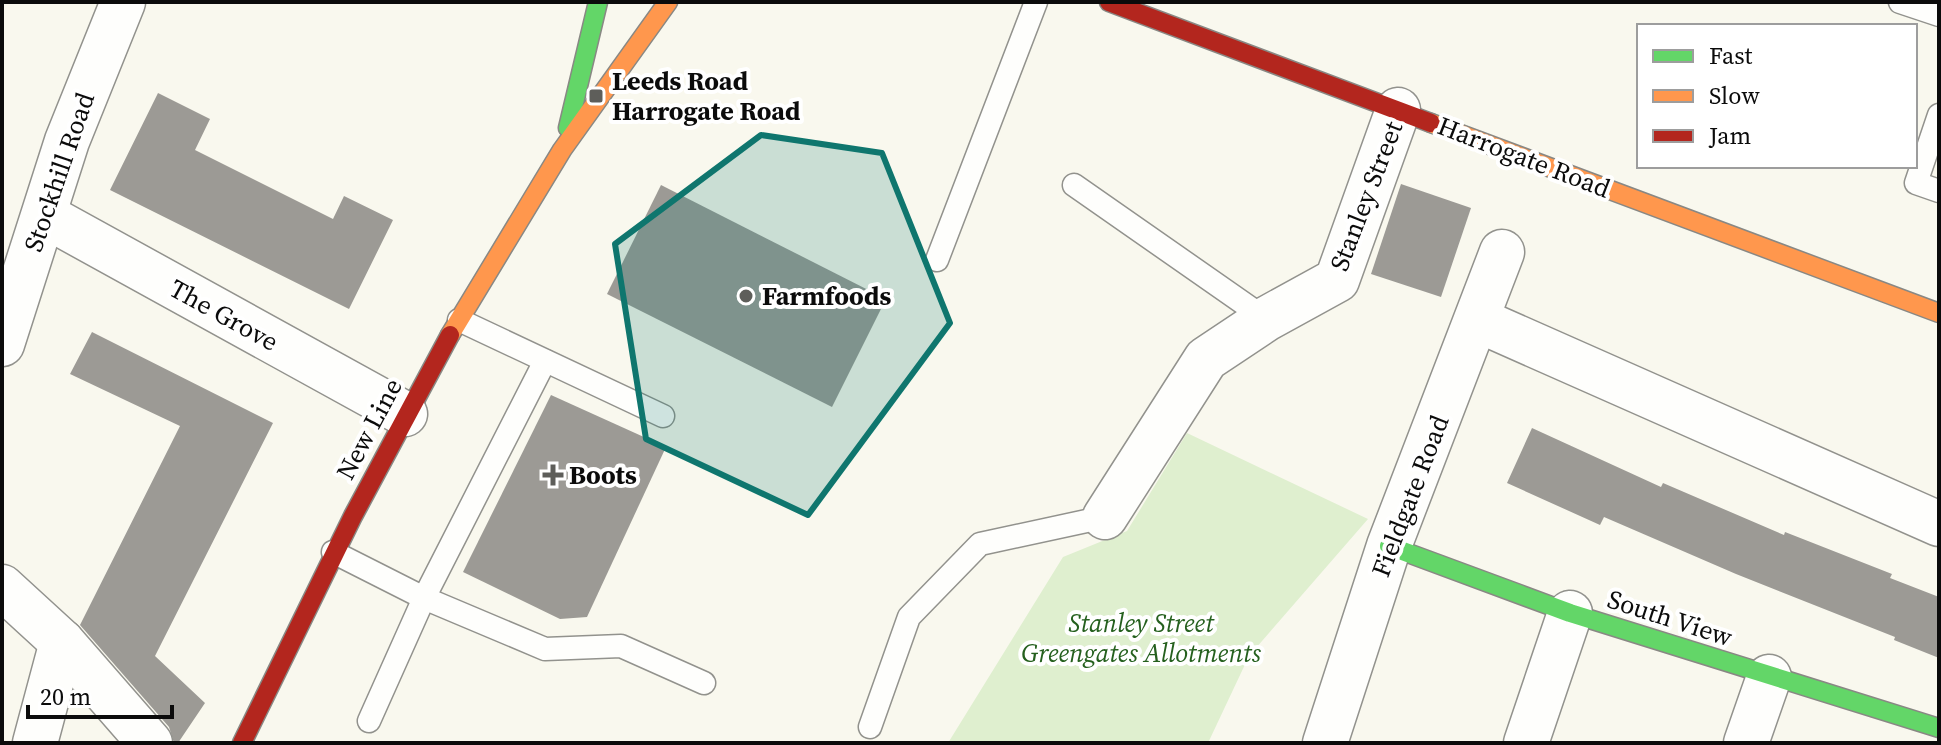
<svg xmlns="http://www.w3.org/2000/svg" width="1941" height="745" viewBox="0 0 1941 745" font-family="'Source Serif 4',serif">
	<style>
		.green { fill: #dfefcf }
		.building { fill: #9c9a95 }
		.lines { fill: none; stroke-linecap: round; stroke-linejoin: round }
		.lane-casing { stroke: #92928d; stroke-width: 25 }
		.street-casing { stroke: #92928d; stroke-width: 47 }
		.fast-casing { stroke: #898884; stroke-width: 21 }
		.slow-casing { stroke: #898884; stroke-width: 21 }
		.jam-casing { stroke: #898884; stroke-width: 21 }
		.lane { stroke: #fefefc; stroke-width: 22 }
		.street { stroke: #fefefc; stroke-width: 44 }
		.fast { stroke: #63d668; stroke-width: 18 }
		.slow { stroke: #ff974d; stroke-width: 18 }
		.jam { stroke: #b3261e; stroke-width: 18 }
		.marked { fill: #0f766e; fill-opacity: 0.2; stroke: #0f766e; stroke-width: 6; stroke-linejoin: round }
		.poi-dot { fill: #5e5e5a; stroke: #fff; stroke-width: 3 }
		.labels { text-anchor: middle; stroke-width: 8; stroke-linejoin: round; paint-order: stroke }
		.poi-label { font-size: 26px; font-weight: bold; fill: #0b0b0b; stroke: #fff; text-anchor: start }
		.street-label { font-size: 26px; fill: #0b0b0b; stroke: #fff }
		.park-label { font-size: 26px; font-style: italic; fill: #25601e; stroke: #fff }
	</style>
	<rect width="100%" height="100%" fill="#f9f8ee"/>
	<path class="green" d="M1187,433L1368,519L1249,656L1208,743H948L1063,557L1127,531Z"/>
	<g class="building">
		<path d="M158,93L210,119L195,150L333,219L344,196L393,220L349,309L110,190Z"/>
		<path d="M1401,184L1471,208L1441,297L1371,274Z"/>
		<path d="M661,185L886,299L832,407L607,294Z"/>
		<path d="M92,332L273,423L155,656L205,703L178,743H174L169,727L80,625L180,426L70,374Z"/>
		<path d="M551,395L666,447L587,617L560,619L463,572Z"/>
		<path d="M1532,428L1661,487L1663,483L1784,535L1785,532L1892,574L1890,578L1939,597V658L1894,640L1895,637L1736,574L1604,517L1600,525L1507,483Z"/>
	</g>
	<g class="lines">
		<defs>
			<g id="lane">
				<path d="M1900,2L1939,15"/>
				<path d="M1939,115L1916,183L1939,191"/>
				<path d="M1074,185L1266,319"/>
				<path d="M937,260L1036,2"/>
				<path d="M459,320L663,416"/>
				<path d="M333,552L424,598L545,649L621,646L704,683"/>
				<path d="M369,721L424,598L545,361"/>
				<path d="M870,727L909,617L980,544L1105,517"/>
			</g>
			<g id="street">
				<path d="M44,215L405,414"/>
				<path d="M1478,320L1939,524"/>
				<path d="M2,344L67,141L123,2"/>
				<path d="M1105,517L1206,359L1266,319L1337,280L1398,110"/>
				<path d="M2,587L62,642L150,743"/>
				<path d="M35,743L62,642"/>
				<path d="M1325,743L1389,546L1502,252"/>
				<path d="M1526,743L1570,613"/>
				<path d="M1746,743L1769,677"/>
			</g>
			<g id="fast">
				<path d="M568,128L598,2"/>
				<path d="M1389,546L1570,613L1939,728"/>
			</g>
			<g id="slow">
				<path d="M1431,123L1939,313"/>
				<path d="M450,335L562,150L668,2"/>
			</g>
			<g id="jam">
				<path d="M1109,2L1431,123"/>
				<path d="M242,743L353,516L450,335"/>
			</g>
		</defs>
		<use href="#lane" class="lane-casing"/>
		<use href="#street" class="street-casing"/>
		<use href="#fast" class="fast-casing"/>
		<use href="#slow" class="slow-casing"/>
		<use href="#jam" class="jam-casing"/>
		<use href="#lane" class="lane"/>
		<use href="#street" class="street"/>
		<use href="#fast" class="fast"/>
		<use href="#slow" class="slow"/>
		<use href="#jam" class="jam"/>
	</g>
	<path class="marked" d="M761,135L882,153L950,323L808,515L646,439L615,244Z"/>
	<g class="poi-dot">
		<rect x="588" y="88" width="16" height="16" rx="4"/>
		<circle cx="746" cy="296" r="8"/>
		<path d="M549 463h8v8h8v8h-8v8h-8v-8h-8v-8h8z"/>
	</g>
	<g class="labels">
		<g class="poi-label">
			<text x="612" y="90">Leeds Road<tspan x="612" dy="30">Harrogate Road</tspan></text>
			<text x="762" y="305">Farmfoods</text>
			<text x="569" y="484">Boots</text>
		</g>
		<g class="street-label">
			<text transform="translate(1524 157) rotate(21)" y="9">Harrogate Road</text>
			<text transform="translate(59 172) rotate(-71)" y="9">Stockhill Road</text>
			<text transform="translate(1366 196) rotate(-69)" y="9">Stanley Street</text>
			<text transform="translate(224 315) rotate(29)" y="9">The Grove</text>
			<text transform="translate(369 429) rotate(-62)" y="9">New Line</text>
			<text transform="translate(1410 496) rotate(-69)" y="9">Fieldgate Road</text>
			<text transform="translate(1670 618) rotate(18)" y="9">South View</text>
		</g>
		<g class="park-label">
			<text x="1141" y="632">Stanley Street<tspan x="1141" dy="30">Greengates Allotments</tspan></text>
		</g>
	</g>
	<rect width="1941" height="745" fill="none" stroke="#0b0b0b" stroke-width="8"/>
	<rect x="1637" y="24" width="280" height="144" fill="#ffffff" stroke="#9d9d9d" stroke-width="2"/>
	<rect x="1653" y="50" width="40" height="12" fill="#63d668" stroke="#9d9d9d" stroke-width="2"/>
	<text x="1709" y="64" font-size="24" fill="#0b0b0b">Fast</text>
	<rect x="1653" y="90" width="40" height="12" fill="#ff974d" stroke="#9d9d9d" stroke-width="2"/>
	<text x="1709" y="104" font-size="24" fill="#0b0b0b">Slow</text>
	<rect x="1653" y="130" width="40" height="12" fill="#b3261e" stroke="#9d9d9d" stroke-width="2"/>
	<text x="1709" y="144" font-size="24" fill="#0b0b0b">Jam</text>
	<path d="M28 705v12h144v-12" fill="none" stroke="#0b0b0b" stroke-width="4"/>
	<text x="40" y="705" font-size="24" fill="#0b0b0b" stroke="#ffffff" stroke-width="6" paint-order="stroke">20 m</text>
</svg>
